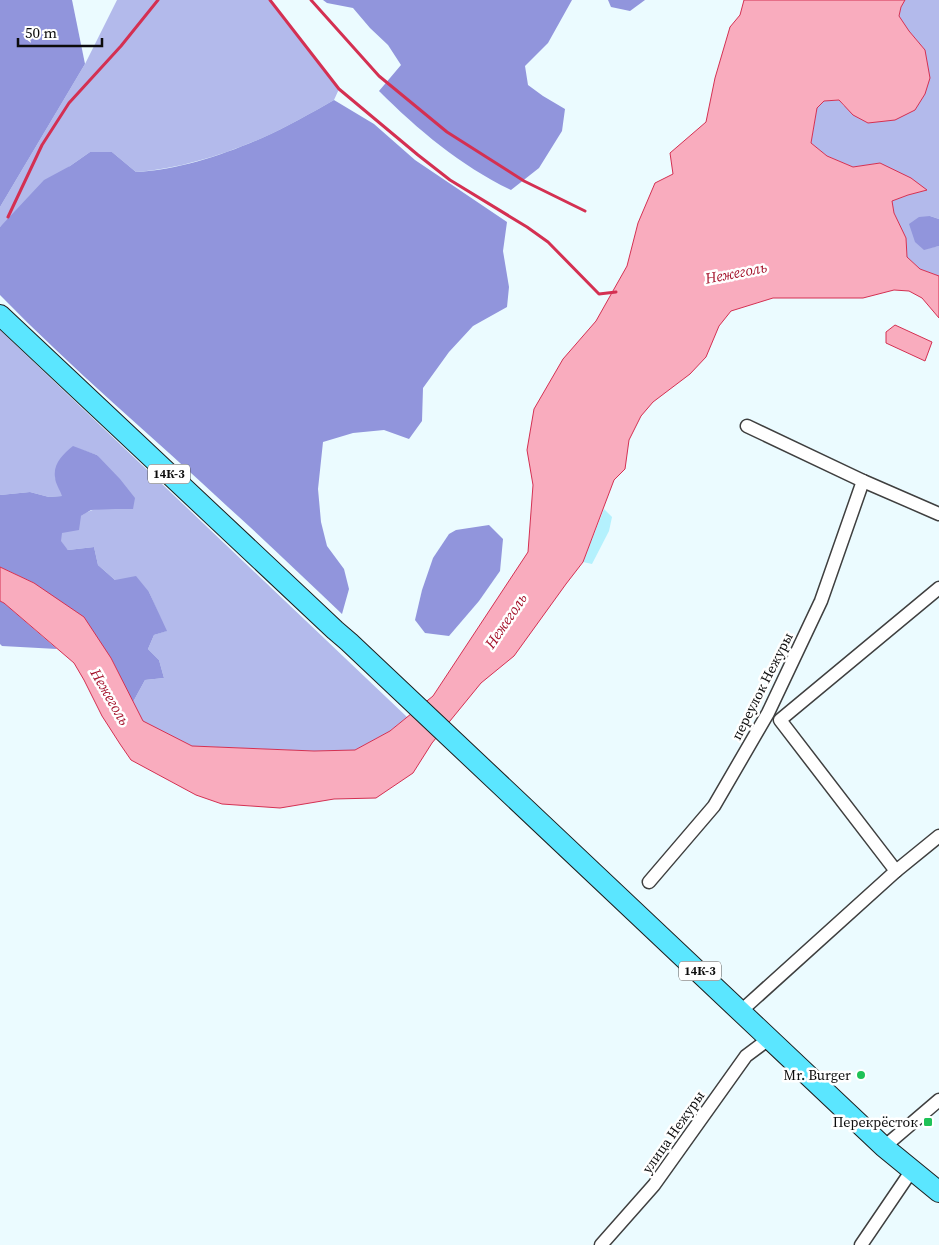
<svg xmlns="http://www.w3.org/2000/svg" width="939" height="1245" viewBox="0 0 939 1245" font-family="'Source Serif 4',serif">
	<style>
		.green { fill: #b3baeb }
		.forest { fill: #9195dc }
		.sand { fill: #b4f1fd }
		.water { fill: #f9acbe; stroke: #d43052 }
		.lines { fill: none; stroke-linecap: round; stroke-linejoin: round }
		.stream { stroke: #d43052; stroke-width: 3 }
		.street-casing { stroke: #3f3f3f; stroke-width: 15 }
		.primary-casing { stroke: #1d1d1d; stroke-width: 22 }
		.street { stroke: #fff; stroke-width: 12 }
		.primary { stroke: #5be6ff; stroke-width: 20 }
		.poi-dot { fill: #1ec257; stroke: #fff; stroke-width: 2 }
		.labels { text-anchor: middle; stroke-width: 5; stroke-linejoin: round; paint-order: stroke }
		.shield { fill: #fff; stroke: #555; stroke-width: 1 }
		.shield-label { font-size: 12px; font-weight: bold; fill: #0c0c0c }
		.street-label { font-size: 14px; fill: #0c0c0c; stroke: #fff }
		.poi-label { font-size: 14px; fill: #0c0c0c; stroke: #fff; text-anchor: end }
		.water-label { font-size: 15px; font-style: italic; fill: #a31029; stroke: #fff }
	</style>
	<rect width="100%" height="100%" fill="#ebfbff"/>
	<g class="green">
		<path d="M117,0H270L339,89L334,100C311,113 287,127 262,138C223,155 179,169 136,172L112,152H90L70,166L0,227V207L85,64Z"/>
		<path d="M905,0H939V219L930,216L924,249L939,246V276L920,269L907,257L906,238L894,213L892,201L908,195L926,190L880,163L853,167L827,156L811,143L817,108L824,101L839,100L844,106L925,50L909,31L899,16L901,7Z"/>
		<path d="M0,330L407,717L390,731L355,750L314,751L192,746L143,722L133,702L145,680L164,678L159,660L148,649L154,635L166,631L149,592L115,580L98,565L94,547L68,550L61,542V533C70,526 79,515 90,511C99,507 122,509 133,509L97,455L73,447L55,477L63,496L49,497L30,492L0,495Z"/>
	</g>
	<g class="forest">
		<path d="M0,0H72L85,64L0,207Z"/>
		<path d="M323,0H572L548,43L525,66L528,85L543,96L565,109L562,131L539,168L511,190C461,166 418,130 379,91L401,65L388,45L370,28L353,8L327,3Z"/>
		<path d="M608,0H645L630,11L611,7Z"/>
		<path d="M334,100L374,124L415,160L507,222L503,251L509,287L507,307L473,326L449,352L423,388L422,421L409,439L384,430L353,433L323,442L318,489L321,522L327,546L344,569L349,589L342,614C304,578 267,542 228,507C152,436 72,369 0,295V227L44,180L70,166L90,152H112L136,172C179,170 223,155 262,138C287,127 311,113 334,100Z"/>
		<path d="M930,216L939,219V246L924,250L915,242L909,224L919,217Z"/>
		<path d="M73,446L97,455L120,479L135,498L133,509H115L91,510L81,516L79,530L62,533L61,541L68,550L94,547L98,565L115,580L136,576L149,592L167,631L154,635L148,649L159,660L164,678L145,680L133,702L111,658L34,583L0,567V495L30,492L49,497L62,496C60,490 55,483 55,477C53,464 63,454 73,446Z"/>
		<path d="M489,525L503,539L500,571L479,601L449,636L425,633L415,620L422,590L433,558L449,534L456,530Z"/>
		<path d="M0,601L4,603L57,649L2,646L0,644Z"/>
	</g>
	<path class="sand" d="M604,509L612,517L609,531L592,564L583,562Z"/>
	<g class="water">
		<path d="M744,0H905L901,7L899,16L909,31L925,50L930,78L925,94L915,110L895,120L868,123L853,115L839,100L824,101L817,108L811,143L827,156L853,167L880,163L911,178L927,190L908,195L892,201L894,213L906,238L907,257L920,269L939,276V318L922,298L909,291L894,290L863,298H773L731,311L719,326L706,357L690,374L653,402L641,416L629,440L625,469L614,480L583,562L566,584L514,656L481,683L432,743L413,773L376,798L334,799L280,808L222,804L196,795L131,760L120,744L102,716L84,680L74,663L4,603L0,601V567L34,583L84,617L111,658L143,721L192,746L314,751L355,750L390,731L433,696L528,552L533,485L527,450L534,409L563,359L596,321L627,266L638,223L655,183L673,174L670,153L706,122L715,78L730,27L740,15Z"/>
		<path d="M895,325L932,342L925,361L886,343V332Z"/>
	</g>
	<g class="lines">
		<g class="stream">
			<path d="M270,0L339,89L418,155L450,180L527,227L548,242L599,294L616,292"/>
			<path d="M311,0L379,76L447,132L524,181L585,211"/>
			<path d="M8,217L42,145L69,103L121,46L158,0"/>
		</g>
		<defs>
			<g id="street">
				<path d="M747,426L863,481L939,514"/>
				<path d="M896,871L780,720L939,588"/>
				<path d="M649,882L714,806L768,713L821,601L863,481"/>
				<path d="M741,1011L896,871L939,836"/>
				<path d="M884,1147L939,1100"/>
				<path d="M601,1245L654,1185L746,1056L770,1038"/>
				<path d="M861,1245L912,1170"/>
			</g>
			<path id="primary" d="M0,315L335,630L349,642L884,1147L939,1192"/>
		</defs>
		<use href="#street" class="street-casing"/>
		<use href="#primary" class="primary-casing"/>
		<use href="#street" class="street"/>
		<use href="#primary" class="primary"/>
	</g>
	<g class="poi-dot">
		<circle cx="861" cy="1075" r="5"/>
		<rect x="923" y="1117" width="10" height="10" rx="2.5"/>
	</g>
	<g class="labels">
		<g class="shield">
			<rect x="148" y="464.5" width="42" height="19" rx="4"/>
			<rect x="679" y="961.5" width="42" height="19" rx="4"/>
		</g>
		<g class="shield-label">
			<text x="169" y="478">14К-3</text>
			<text x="700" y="975">14К-3</text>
		</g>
		<g class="street-label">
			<text transform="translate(762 686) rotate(-63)" y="5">переулок Нежуры</text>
			<text transform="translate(673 1132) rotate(-55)" y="5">улица Нежуры</text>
		</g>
		<g class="poi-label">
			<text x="851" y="1080">Mr. Burger</text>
			<text x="918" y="1127">Перекрёсток</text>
		</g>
		<g class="water-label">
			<text transform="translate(736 273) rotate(-11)" y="5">Нежеголь</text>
			<text transform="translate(506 621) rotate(-56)" y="5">Нежеголь</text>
			<text transform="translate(110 697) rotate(60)" y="5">Нежеголь</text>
		</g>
	</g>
	<path d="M18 38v8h84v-8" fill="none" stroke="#0c0c0c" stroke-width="2.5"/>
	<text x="25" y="38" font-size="15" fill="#0c0c0c" stroke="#ffffff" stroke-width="4" paint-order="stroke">50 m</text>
</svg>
